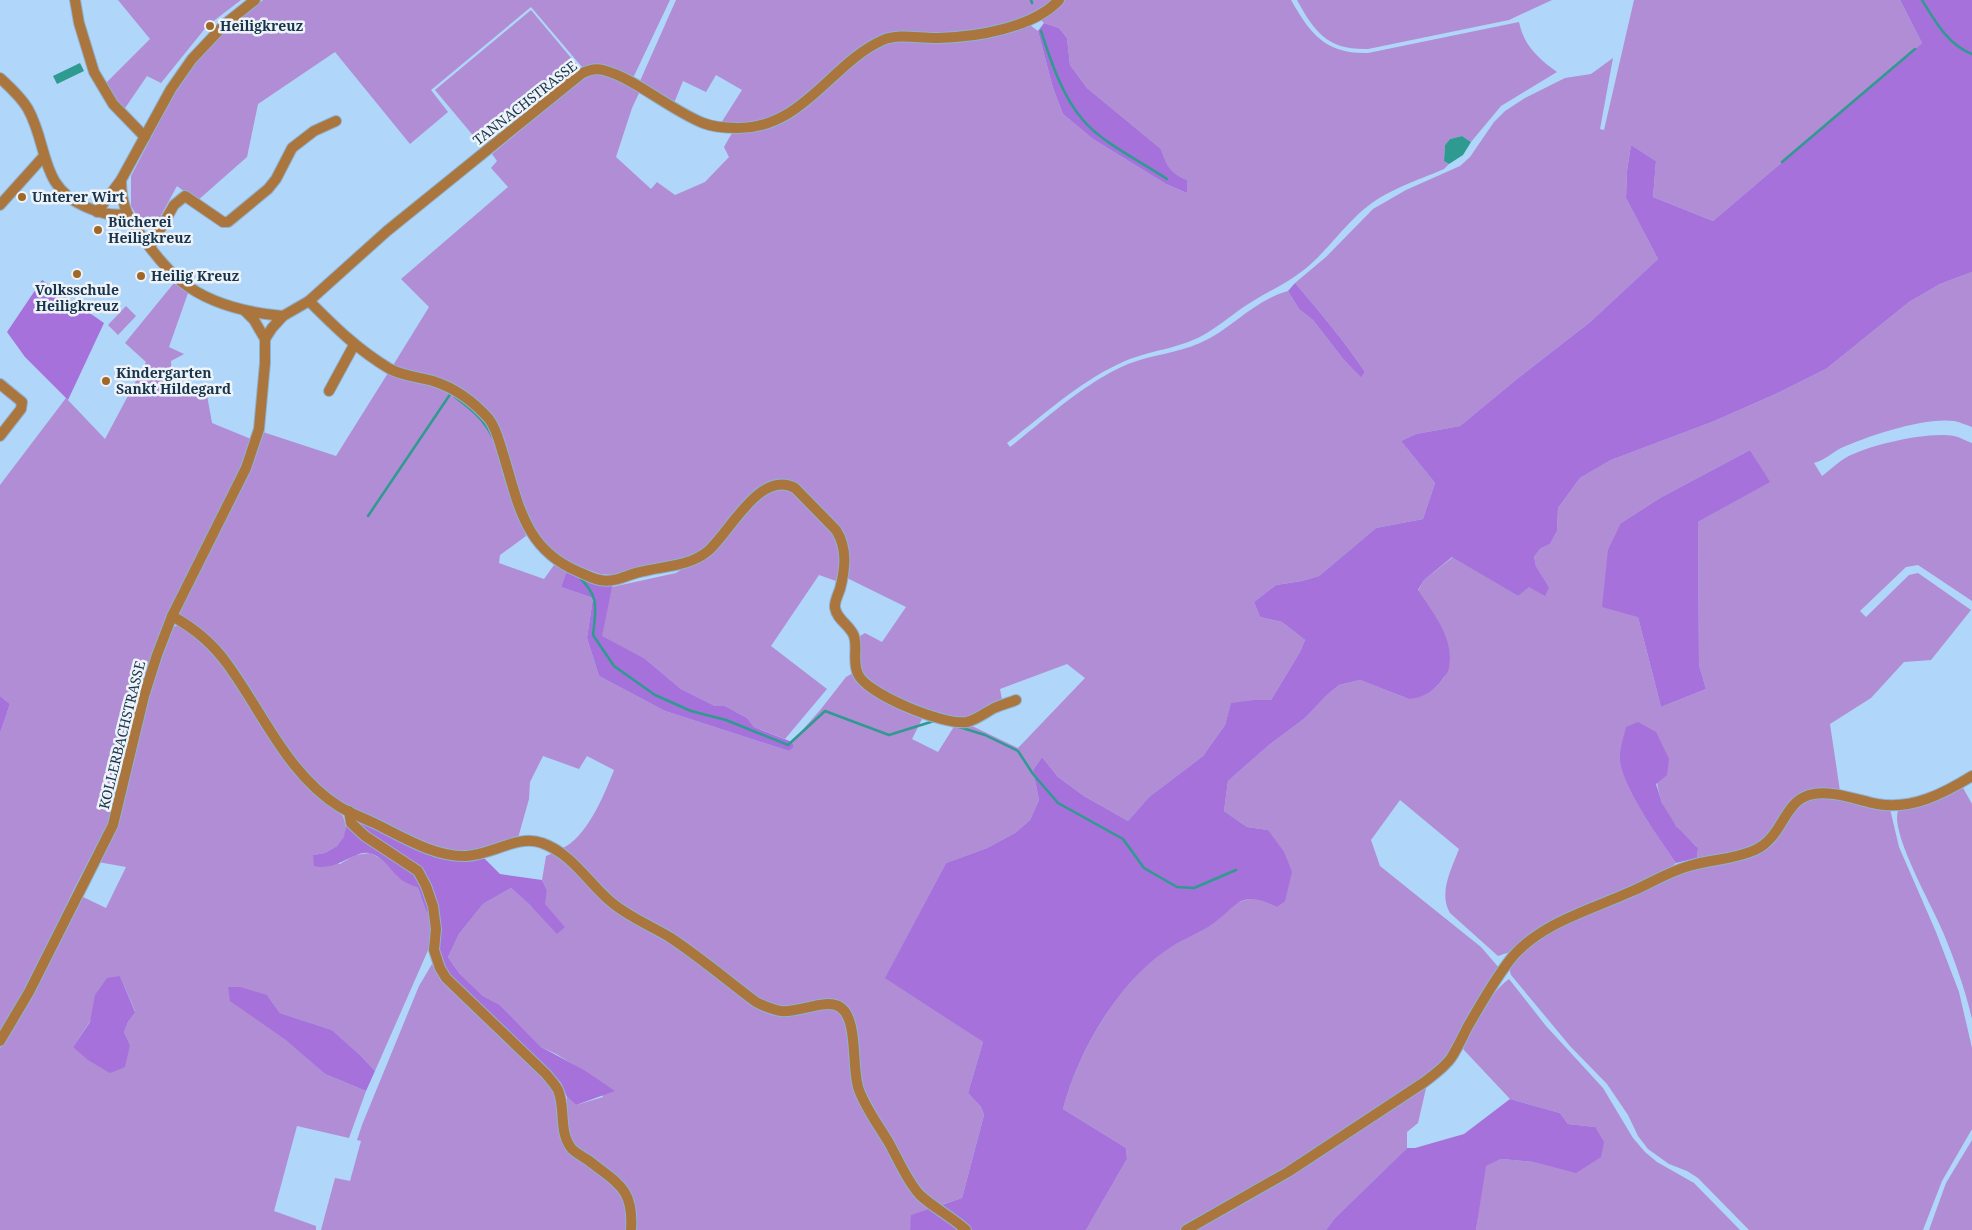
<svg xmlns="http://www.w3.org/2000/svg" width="1972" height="1230" viewBox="0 0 1972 1230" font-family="'Noto Serif',serif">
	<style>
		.green { fill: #b08dd5; fill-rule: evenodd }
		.forest { fill: #a671da }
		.water { fill: #2f9a90 }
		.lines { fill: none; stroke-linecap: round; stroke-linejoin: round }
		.stream { stroke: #2f9a90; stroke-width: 2.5 }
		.minor-casing { stroke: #8fb2d2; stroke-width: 12 }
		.minor { stroke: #ab763d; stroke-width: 10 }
		.poi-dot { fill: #a06725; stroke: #edf3f9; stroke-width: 2 }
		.labels { text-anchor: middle; stroke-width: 5; stroke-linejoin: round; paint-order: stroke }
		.poi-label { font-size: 14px; font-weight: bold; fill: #19344a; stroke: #edf3f9; text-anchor: start }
		.street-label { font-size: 14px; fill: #19344a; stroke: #edf3f9 }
	</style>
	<rect width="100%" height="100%" fill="#b0d6f9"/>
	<g class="green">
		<path d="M118,0H241L207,26L161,83L147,76L123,111L104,85L150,39Z"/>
		<path d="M263,0H670L634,76L630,78L592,66L582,67L531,7L431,90L448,112L410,144L335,52L258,104L247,157L197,201L177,186L152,232L137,216L131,206V176L181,80L212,43Z"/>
		<path d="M676,0H1055L1051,4L1016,22L974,32L939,35L893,34L798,103L769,120L751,125L721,123L742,90L716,75L706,92L683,81L674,103L643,86L640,81Z"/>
		<path d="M1063,0H1291C1311,35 1326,54 1368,53L1519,22C1524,46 1538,58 1557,72L1501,106L1471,142L1462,136L1450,139L1445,145L1444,161L1449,164L1444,169C1416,181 1386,190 1363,210C1342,228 1326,252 1305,269C1289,282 1271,290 1253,301C1239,309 1227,320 1213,329C1187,348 1154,349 1125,361C1081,380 1045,414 1007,443L1010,447C1047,418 1084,383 1128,364C1151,355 1177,353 1200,343C1232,329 1254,300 1288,291L1299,309L1313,320L1344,360L1361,376L1365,372C1344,341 1320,312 1295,283L1326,257L1373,209L1406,190L1460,166L1470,157L1494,122L1505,111L1525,98L1565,78L1591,74L1613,58L1600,129L1604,130L1634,0H1900L1922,43L1713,221L1653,197L1656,161L1631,145L1627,171L1626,198L1658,259L1589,323L1517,379L1460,426L1416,434L1401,441L1435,483L1423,519L1376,528L1319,576L1302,581L1276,585L1254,602L1260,617L1282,622L1305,640L1300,652L1271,700H1253L1231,704L1225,725L1203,756L1149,797L1128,821L1084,796L1058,777L1042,757L1033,770L1039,800L1030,820L1015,833L987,848L946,863L886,977L983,1042L968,1093L981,1107L984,1115L962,1198L940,1205L922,1191L909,1173L864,1089L861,1080L855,1039L850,1015L845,1005C824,992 802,1012 780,1008C772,1006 765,1002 758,998L676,938L653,922L625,908L613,899L591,876L561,849C587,838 604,795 614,770L587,756L579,769L543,756L530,782L529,799L518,838C508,842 497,847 486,850C455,858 423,842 396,829C371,817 344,808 323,790C281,756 261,703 229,661C215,643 198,629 180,614L181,608L238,493L263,432L336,456L388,373C434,386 468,390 494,435L526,536L500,555L499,563L544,579L554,565L567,570L561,587L593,598L587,638L599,676L665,711L789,751L794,747L792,742L821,709L846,677L851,674C858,676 862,685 869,690L923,717L912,739L938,752L955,725H970L1018,748L1085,678L1067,664L1000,689L1002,700C991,706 978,717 965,720C950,724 883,694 870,684C866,681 862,677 860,672C855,661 860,650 857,638L865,633L882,642L906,607L845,577C848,559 849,545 839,529C829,519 800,484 787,481C777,478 770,483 761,487L705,549L689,558L679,562L638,568L612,575L600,574L567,562L546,548L533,530L523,510L493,418L455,385L404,372L392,367L429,307L401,279L508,187L491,168L497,161L492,154L586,76C605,67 624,80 640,91L632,108L616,157L651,189L657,182L675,195L705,182L729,157L724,147L732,133L736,131L749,132L770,126L802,109L860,58L886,42L906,40L939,41L975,37L1030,25L1038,31L1053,88L1063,114L1093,139L1166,184L1187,193V180C1170,173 1167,166 1161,149L1087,88L1070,65L1067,38L1059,28L1044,23L1040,19Z"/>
		<path d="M1297,0H1552L1509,20L1368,49C1328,50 1315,33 1297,0Z"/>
		<path d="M531,10L577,65L481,145L435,90Z"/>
		<path d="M1972,272V427C1966,425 1960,422 1954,421C1924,417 1868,436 1841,448C1831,453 1827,459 1814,463L1822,476C1830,470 1838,462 1847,457C1869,445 1928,431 1954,436C1960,437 1966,441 1972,443V601L1918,565L1906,567L1860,611L1866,617L1909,575L1918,573L1971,610L1931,660L1904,662L1871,698L1830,724L1840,791L1808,792C1797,805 1783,825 1770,836C1749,852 1723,858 1697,858L1698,848C1691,840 1682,834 1676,826C1652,797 1656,768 1656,733L1655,832L1676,863L1663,874L1555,919L1527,937L1513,951L1498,956L1450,913C1438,893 1452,868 1459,849L1400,800L1371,840L1380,866L1481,947L1500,969L1447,1057L1437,1069L1287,1169L1190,1223L1180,1230H1086L1127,1159L1126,1148L1063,1109C1078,1052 1116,987 1164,951C1176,943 1189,938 1200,930C1217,917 1237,896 1259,899C1265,899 1272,904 1277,907L1268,830L1247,827L1224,811L1228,781L1269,745L1305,718L1327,695L1339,685L1360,680L1409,699C1417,695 1431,692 1437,686C1467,655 1437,618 1418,591L1424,580L1453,557L1518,596L1528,587H1549L1536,566L1534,557L1540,549L1550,544L1557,531L1558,508L1580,478L1611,460L1712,422L1780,392L1826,369L1909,302L1940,284ZM1750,450L1769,482L1698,522L1699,665L1706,689L1661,707L1638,617L1621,523L1660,498Z"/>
		<path d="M174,283L188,293L169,347L184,354L171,361L172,388L207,395L212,423L251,439L242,468L153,653L138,696L108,823L74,889L26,989L0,1034V733L10,704L0,696V485L66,398L105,439L146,362L125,343Z"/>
		<path d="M126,306L136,316L118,335L108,325Z"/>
		<path d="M788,486L835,532L843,551L836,581L819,575L771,646L827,689L785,739L754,727L747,718L725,706H715L681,689L644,658L601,636L612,587L676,573L691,563L764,492Z"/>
		<path d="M178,625L189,630L211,650L317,794L343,816L346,827L345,837L337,846L325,853L313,855L340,864L355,855L370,853L385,861L398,877L418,888L426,911H430L433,929L429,948L375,1071L360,1055L332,1030L280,1013L267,995L287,1040L325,1074L366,1091L349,1138L297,1126L274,1211L316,1226V1230H0V1048L33,992L81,896L106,908L126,867L98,862L171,628ZM120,976L135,1011L128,1022L124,1032L130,1045L73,1047Z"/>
		<path d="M1962,786L1972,804V1019C1965,989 1955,961 1943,932C1934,909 1887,828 1899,809Z"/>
		<path d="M1821,797L1890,809L1899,847L1936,932L1959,992L1972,1048V1129L1942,1181L1923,1230H1749L1698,1178L1687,1171L1669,1164L1648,1149L1638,1136L1628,1115L1607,1084L1570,1046L1511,975L1509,967L1531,944L1558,927L1689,870C1716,863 1752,865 1774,843C1784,832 1791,816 1800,803Z"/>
		<path d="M553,853L754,1005L808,1012L832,1008L841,1012L847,1025L852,1082L930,1209L912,1215L910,1230H634L632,1200L575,1147L565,1124L567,1097L576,1105L603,1097L594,1077L556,1054L541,1047L500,1005L483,996L459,973L448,957L459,934L483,904L511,888L531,906L565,927L544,904L547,890L542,880L546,856Z"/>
		<path d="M432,964L443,980L543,1077L554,1091L557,1101L563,1139L613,1183L626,1201L628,1230H321L335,1178L350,1181L361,1141L357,1140L362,1125L419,986Z"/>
		<path d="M1509,979L1546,1026L1603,1088L1633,1138L1645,1152L1657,1162L1694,1183L1740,1230H1476L1485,1166L1501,1159L1534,1162L1595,1127L1568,1124L1560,1113L1510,1099L1463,1049C1475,1025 1487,995 1509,979Z"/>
		<path d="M1427,1084L1418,1123L1407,1132V1148L1335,1218L1326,1230H1191Z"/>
		<path d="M1972,1140V1230H1929L1946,1183Z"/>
	</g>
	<g class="forest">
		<path d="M1900,0H1972V272L1940,284L1909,302L1826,369L1780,392L1712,422L1611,460L1580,478L1558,508L1557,531L1550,544L1540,549L1534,557L1536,566L1549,587L1545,596L1529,587L1518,596L1452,557L1424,580L1418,590C1433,613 1455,638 1449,667C1449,672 1444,676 1442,680C1434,691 1422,698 1409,699L1360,680L1339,685L1327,695L1305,718L1269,745L1228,781L1224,811L1247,827L1268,830L1284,852L1292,872L1285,901L1277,907C1237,887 1237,909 1208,927C1194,935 1178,942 1165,951C1116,986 1078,1052 1063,1109L1126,1148L1127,1159L1086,1230H910L911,1215L962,1198L984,1115L981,1107L968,1093L983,1042L885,978L946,863L987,848L1015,833L1030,820L1039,800L1033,770L1042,757L1058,777L1084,796L1128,821L1149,797L1203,756L1225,725L1231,703L1253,700H1271L1300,652L1305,640L1282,622L1260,617L1254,602L1276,585L1302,581L1319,576L1376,528L1423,519L1435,483L1401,441L1416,434L1460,426L1517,379L1589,323L1658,259L1626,198L1627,171L1631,145L1656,161L1653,197L1713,221L1922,43Z"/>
		<path d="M1044,23L1059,28L1067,38L1070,65L1087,88L1161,149C1167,166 1170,173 1187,180V193L1166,184L1093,139L1063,114L1053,88L1038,31Z"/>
		<path d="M42,280L104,323L68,400L25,357L7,332Z"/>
		<path d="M1295,283C1320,312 1344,341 1365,372L1361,377L1344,360L1313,320L1299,309L1288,291Z"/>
		<path d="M1750,450L1770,482L1698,522L1699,665L1706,689L1661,707L1638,617L1602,607L1608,550L1621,523L1660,498Z"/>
		<path d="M567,570L613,583L602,636L644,658L681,689L715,706H725L747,718L754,727L792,742L794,747L789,751L665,711L599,676L587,638L593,598L561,587Z"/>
		<path d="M0,696L10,704L0,733Z"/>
		<path d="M1638,722L1656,732L1669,759L1667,775L1656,784L1662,803L1676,826L1698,848L1697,858L1676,863C1661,841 1619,782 1620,757C1620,748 1624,736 1626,727Z"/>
		<path d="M361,811L411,836L440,848L485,859L500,874L542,880L547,890L545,904L565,927L557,934L531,906L511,888L483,904L459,934L448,957L459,973L483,996L500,1005L541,1047L584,1070L615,1091L576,1105L567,1097L561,1083L549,1070L449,975L437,949L438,913L426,911L418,888C412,885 403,882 398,877C389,868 385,859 372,854C357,847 338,872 314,866L313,855L325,853L337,846L344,837L346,827Z"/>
		<path d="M120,976L135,1012L128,1022L124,1032L130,1045L125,1067L110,1073L88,1060L73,1047L90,1022L95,995L107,978Z"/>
		<path d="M228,987H240L267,995L280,1013L332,1030L360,1055L375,1071L366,1091L325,1074L286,1040L230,1001Z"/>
		<path d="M1510,1099L1560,1113L1568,1124L1595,1127L1604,1142L1601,1157L1576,1173L1534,1162L1501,1159L1486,1166L1476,1230H1326L1335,1218L1407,1148H1415L1464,1134Z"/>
	</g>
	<g class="water">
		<path d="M80,63L84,71L57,84L53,76Z"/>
		<path d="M1462,136L1471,142L1463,155L1449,164L1444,161L1445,145L1450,139Z"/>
	</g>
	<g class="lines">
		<g class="stream">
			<path d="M1031,0L1032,3"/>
			<path d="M1922,0C1935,21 1948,45 1972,54"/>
			<path d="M1041,31C1050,59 1063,98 1083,120C1102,143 1142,162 1167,179"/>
			<path d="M1782,162L1915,49"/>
			<path d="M455,397C471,409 484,419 493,438"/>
			<path d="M368,516L451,393"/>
			<path d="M578,576C600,597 596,607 593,635L614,666L655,695L691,711L726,720L788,745L825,711L889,735L934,721"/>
			<path d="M956,726L985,735L1018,751L1033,774L1058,803L1123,839L1144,868L1177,887L1194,888L1236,870"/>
		</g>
		<defs>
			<g id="minor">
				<path d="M75,0L79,23L94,72L113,104L145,137"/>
				<path d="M0,78C10,87 21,97 28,109C49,147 39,187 86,207C100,213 111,216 126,214"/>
				<path d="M121,180C121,208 130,221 146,242C156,256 169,271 182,282C210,304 249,313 283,316"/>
				<path d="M0,205L44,156"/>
				<path d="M97,212L121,180L171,89L192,59L225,24L255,0"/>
				<path d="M150,247L174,205L185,196L223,222H228L268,189L276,179L292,148L314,131L336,121"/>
				<path d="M309,301C335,327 358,350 390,369C403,376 419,377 433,381C455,388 474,402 489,419C497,429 500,445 504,457C519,507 526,550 579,572C586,575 593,579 600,580C615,583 626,575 640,572C662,566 689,567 708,551C730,532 760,469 795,488L836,530C848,549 845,569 840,589C838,595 834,602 835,608C837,620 850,625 854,636C858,648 852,662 858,674C866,694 945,726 967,722C976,720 985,713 994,708C1001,705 1008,703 1016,700"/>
				<path d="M265,339L272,328L283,316L309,301L387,231L581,74C588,70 596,68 603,70C635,78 670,110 703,123C713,127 726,128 737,128C803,129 831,63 883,40C900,33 921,39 939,38C976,37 1033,28 1059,0"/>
				<path d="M0,384L22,402L21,409L0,436"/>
				<path d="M329,391L354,345"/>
				<path d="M172,616C194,628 214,645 228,665C263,713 288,775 340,807C350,813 363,818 374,823C401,836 434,857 466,856C492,855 518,834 542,843C571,853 588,882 610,901C628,917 652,926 671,938C701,958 728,981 756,1002C764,1006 772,1010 781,1011C799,1013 826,998 840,1007C859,1019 851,1070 859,1090C866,1109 879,1126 889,1143C898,1159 908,1183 920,1195C934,1208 952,1217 966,1230"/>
				<path d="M349,811L351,823L365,836L418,871L426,886L433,906L436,929L434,950L440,968L446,978L546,1074C550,1079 555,1084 558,1090C566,1108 558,1132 572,1149C576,1153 583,1157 588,1160C617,1183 634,1188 631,1230"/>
				<path d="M0,1041L29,992L113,825L144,696L157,655L172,616L246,468L259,429L265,363V339L254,320L244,310"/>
				<path d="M1186,1230L1288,1172L1423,1083C1432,1076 1444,1068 1451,1058C1457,1049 1462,1038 1467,1028C1480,1005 1497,975 1514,955C1544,922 1590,910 1630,892C1649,884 1668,872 1689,866C1711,859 1733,860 1755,850C1783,837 1783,803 1809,795C1829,789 1857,800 1877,804C1912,810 1943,794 1972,776"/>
			</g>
		</defs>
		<use href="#minor" class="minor-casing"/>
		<use href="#minor" class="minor"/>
	</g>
	<g class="poi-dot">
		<circle cx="210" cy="26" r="5"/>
		<circle cx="22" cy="197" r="5"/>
		<circle cx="98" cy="230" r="5"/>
		<circle cx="77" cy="274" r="5"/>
		<circle cx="141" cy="276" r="5"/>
		<circle cx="106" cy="381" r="5"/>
	</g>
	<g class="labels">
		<g class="poi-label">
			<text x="220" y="31">Heiligkreuz</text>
			<text x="32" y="202">Unterer Wirt</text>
			<text x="108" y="227">Bücherei<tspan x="108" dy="16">Heiligkreuz</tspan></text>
			<text x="151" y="281">Heilig Kreuz</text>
			<text x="77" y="295" text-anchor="middle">Volksschule<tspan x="77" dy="16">Heiligkreuz</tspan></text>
			<text x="116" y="378">Kindergarten<tspan x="116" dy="16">Sankt Hildegard</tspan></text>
		</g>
		<g class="street-label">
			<text transform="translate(525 103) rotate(-38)" y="5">TANNACHSTRASSE</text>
			<text transform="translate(122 735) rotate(-76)" y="5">KOLLERBACHSTRASSE</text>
		</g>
	</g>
</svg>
